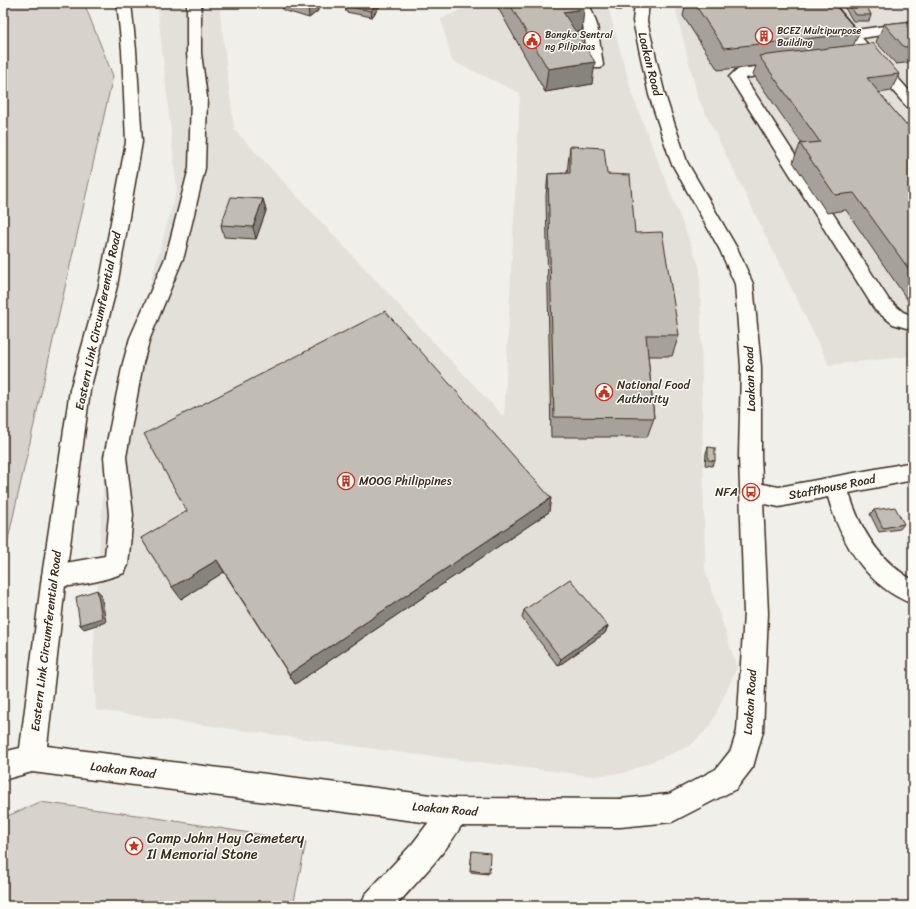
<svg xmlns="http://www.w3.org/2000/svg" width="916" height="909" viewBox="0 0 916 909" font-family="Sriracha,sans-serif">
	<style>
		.built { fill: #e3e0da }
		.green { fill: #d7d2cc; stroke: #897e75 }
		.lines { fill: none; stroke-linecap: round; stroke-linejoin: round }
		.minor-casing { stroke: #3b2a1e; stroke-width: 3 }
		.major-casing { stroke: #3b2a1e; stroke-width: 3 }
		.minor { fill: #fdfcf7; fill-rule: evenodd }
		.major { fill: #fdfcf7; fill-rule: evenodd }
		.wall { fill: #a6a29b; stroke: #3b2a1e }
		.shaded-wall { fill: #87847e; stroke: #3b2a1e }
		.building { fill: #c1bcb4; stroke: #3b2a1e }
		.labels { text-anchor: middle; stroke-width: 3; stroke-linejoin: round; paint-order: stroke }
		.far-poi-label { font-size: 10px; fill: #3b2a1e; stroke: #fdfcf7; text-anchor: start }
		.street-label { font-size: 12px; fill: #3b2a1e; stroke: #fdfcf7 }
		.poi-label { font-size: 12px; fill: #3b2a1e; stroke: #fdfcf7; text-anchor: start }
		.near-poi-label { font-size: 14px; fill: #3b2a1e; stroke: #fdfcf7; text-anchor: start }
	</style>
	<rect width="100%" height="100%" fill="#f1efea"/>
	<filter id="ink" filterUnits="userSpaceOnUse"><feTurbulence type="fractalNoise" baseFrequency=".025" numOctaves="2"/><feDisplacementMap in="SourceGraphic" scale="8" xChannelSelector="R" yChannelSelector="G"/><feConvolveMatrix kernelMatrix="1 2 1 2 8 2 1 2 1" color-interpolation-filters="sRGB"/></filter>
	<g filter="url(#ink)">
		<g class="built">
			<path d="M157,3H219L234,129L504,417L520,93L452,61L441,19L475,3H607L633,97L700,268L705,570L737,667L711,725L690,746L624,773L593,776L404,753L96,710L93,660L106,437L177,190Z"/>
			<path d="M684,3H913V356L829,365L698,98L676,11Z"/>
		</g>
		<g class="green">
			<path d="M3,3H84L113,76L3,561Z"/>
			<path d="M40,802L144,816L306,842L293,906H3V818Z"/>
		</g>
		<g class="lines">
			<defs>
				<g id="minor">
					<path d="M187,3H201V53L207,97L205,168L184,256L150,338L143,363L126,457L133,515L128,565L124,573C105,580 65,591 45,584L42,576L45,568L54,565L105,556L109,515L104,457L123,363L130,338L166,256L189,168L191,97L187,53Z"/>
					<path d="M575,3H589L597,25L603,65L601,68H591L589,65L583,25Z"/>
					<path d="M819,3H833L856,30L913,22V30L862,38L913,95V109L907,107L846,38Z"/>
					<path d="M783,63L788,65L791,68L788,71L745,78L889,300L903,312L913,316V330L893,324L875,310L729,77L735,71L740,69Z"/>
					<path d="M913,462V480L849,493C860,529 879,561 913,580V604C867,587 841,543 828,497L779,507L743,499L740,492L743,485L751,482L779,487Z"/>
					<path d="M454,798L464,802L468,812C455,844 419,879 396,906H361L365,895L413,843L444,802Z"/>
				</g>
				<path id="major" d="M117,3H131L136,50L142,142L117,286L90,390L66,576L47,746L454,798L620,799L669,794L716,769L731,750L737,731L744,613L739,456L741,367L735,284L720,250L671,162L649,95L633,21L635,3H649L647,21L665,95L687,162L738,250L753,284L761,367V456L768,613L763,731L753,767L736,789L672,822L620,827L454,826L32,772L3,780V752L20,748L42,576L70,390L99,286L126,142L122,50Z"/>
			</defs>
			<use href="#minor" class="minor-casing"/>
			<use href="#major" class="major-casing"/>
			<use href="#minor" class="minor"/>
			<use href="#major" class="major"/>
		</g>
		<g class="wall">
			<path d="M282,3H317L318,11L309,18L283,10Z"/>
			<path d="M348,3H380V6L372,17L346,12L345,6Z"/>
			<path d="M497,3H580L582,31L576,32L592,84L545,92L497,6Z"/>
			<path d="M614,3H622L621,10H616L613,5Z"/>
			<path d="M686,3H833L859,33L853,46L899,74L891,91L879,93L905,124L913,123V308L846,210L827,213L793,162L800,144H802L753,74L756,66L718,70L683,16Z"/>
			<path d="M844,3H865L871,15L869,21H853L843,5Z"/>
			<path d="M913,21V62L896,64L876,42L884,24Z"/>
			<path d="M570,146L607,174L635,233L679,335L672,356H648L654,418L647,437H551L546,196L548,174L567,173Z"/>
			<path d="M263,199L266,211L256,239L224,237L221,225Z"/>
			<path d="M708,447L715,461L712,466L705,465L706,453Z"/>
			<path d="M874,510L904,524L900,529L879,532L870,514Z"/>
			<path d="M549,512L295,684L224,572L181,599L141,538Z"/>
			<path d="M524,610L608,626L605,633L558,666L522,618Z"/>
			<path d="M472,851L489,873L488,874L470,872Z"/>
		</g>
		<g class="shaded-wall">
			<path d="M308,3H317L318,11L309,18L308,6Z"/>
			<path d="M377,3H380V6L372,17L371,11Z"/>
			<path d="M584,9L582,31L561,34L563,12Z"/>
			<path d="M595,62L592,84L545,92L548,69Z"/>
			<path d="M263,199L266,211L256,239L253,227Z"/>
			<path d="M551,498L549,512L295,684L289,674Z"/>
			<path d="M217,560L224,572L181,599L172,587Z"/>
			<path d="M97,590L101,594L106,622L84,629L80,625Z"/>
			<path d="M608,626L605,633L558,666L561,659Z"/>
		</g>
		<g class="building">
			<path d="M297,3H311L308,6Z"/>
			<path d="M348,3H377L371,11L345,6Z"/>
			<path d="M509,3H580L584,9L563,12L595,62L548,69Z"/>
			<path d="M694,3H833L859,33L724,48Z"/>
			<path d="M848,3H865L871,15H855Z"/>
			<path d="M913,21V46L904,47L884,24Z"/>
			<path d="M873,43L899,74L867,78L905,124L913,123V275L854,193L835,195L800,144L820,142L759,56Z"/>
			<path d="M570,146L604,148L607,174L630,175L635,233L662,232L679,335H646L654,418L554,417L548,174L570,173Z"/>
			<path d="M231,197L263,199L253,227L221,225Z"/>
			<path d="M385,311L551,498L289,674L217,560L172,587L141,538L187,511L144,434Z"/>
			<path d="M708,447L715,448V461L708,460Z"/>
			<path d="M895,507L904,524L883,528L874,510Z"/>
			<path d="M570,579L608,626L561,659L524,610Z"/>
			<path d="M97,590L102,618L80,625L76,597Z"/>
			<path d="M472,851L490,853L489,873L470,870Z"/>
		</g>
	</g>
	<defs>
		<symbol id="building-ring" viewBox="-11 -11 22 22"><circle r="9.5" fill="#fdfcf7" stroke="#c8321e" stroke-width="1.5"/><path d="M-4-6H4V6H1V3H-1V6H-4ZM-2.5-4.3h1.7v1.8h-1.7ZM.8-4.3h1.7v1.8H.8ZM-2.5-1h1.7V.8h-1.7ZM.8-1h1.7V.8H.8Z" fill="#c8321e"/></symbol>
		<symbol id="civic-ring" viewBox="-11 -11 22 22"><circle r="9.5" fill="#fdfcf7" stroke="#c8321e" stroke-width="1.5"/><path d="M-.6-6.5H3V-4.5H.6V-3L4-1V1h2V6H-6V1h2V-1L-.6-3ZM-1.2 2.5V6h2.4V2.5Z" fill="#c8321e"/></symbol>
		<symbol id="bus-ring" viewBox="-11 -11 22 22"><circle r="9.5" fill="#fdfcf7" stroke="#c8321e" stroke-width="1.5"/><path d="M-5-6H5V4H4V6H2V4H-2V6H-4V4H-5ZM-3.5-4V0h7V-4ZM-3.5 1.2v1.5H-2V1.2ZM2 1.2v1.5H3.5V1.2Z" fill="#c8321e"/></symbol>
		<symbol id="sight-ring" viewBox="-11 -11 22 22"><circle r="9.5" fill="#fdfcf7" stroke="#c8321e" stroke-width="1.5"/><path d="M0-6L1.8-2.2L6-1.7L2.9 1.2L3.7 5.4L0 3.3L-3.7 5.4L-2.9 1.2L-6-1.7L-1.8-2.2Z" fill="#c8321e"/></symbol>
	</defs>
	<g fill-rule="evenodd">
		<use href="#building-ring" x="754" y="26" width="20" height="20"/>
		<use href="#civic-ring" x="522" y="30" width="20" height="20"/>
		<use href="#civic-ring" x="594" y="382" width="20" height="20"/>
		<use href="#building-ring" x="336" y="471" width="20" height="20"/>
		<use href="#bus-ring" x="741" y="482" width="20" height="20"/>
		<use href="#sight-ring" x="124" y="836" width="20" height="20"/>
	</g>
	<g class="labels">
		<g class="far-poi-label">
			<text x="777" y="34">BCEZ Multipurpose<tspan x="777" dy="12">Building</tspan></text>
			<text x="545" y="38">Bangko Sentral<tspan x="545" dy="12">ng Pilipinas</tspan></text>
		</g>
		<g class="street-label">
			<text transform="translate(650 64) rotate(76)" y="4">Loakan Road</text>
			<text transform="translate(98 321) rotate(-78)" y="4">Eastern Link Circumferential Road</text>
			<text transform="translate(750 379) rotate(-92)" y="4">Loakan Road</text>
			<text transform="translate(832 487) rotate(-11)" y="4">Staffhouse Road</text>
			<text transform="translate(46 641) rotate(-83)" y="4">Eastern Link Circumferential Road</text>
			<text transform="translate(750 702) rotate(-86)" y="4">Loakan Road</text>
			<text transform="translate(123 770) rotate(7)" y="4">Loakan Road</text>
			<text transform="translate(445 809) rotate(5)" y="4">Loakan Road</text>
		</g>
		<g class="poi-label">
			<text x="617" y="389">National Food<tspan x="617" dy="14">Authority</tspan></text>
			<text x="359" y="485">MOOG Philippines</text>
			<text x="738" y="496" text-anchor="end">NFA</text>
		</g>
		<g class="near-poi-label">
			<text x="147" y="843">Camp John Hay Cemetery<tspan x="147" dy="16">II Memorial Stone</tspan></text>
		</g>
	</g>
	<rect width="916" height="909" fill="none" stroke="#fdfcf7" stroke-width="16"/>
	<rect x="8" y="8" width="900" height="893" fill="none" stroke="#3b2a1e" stroke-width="1.5" filter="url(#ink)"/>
</svg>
